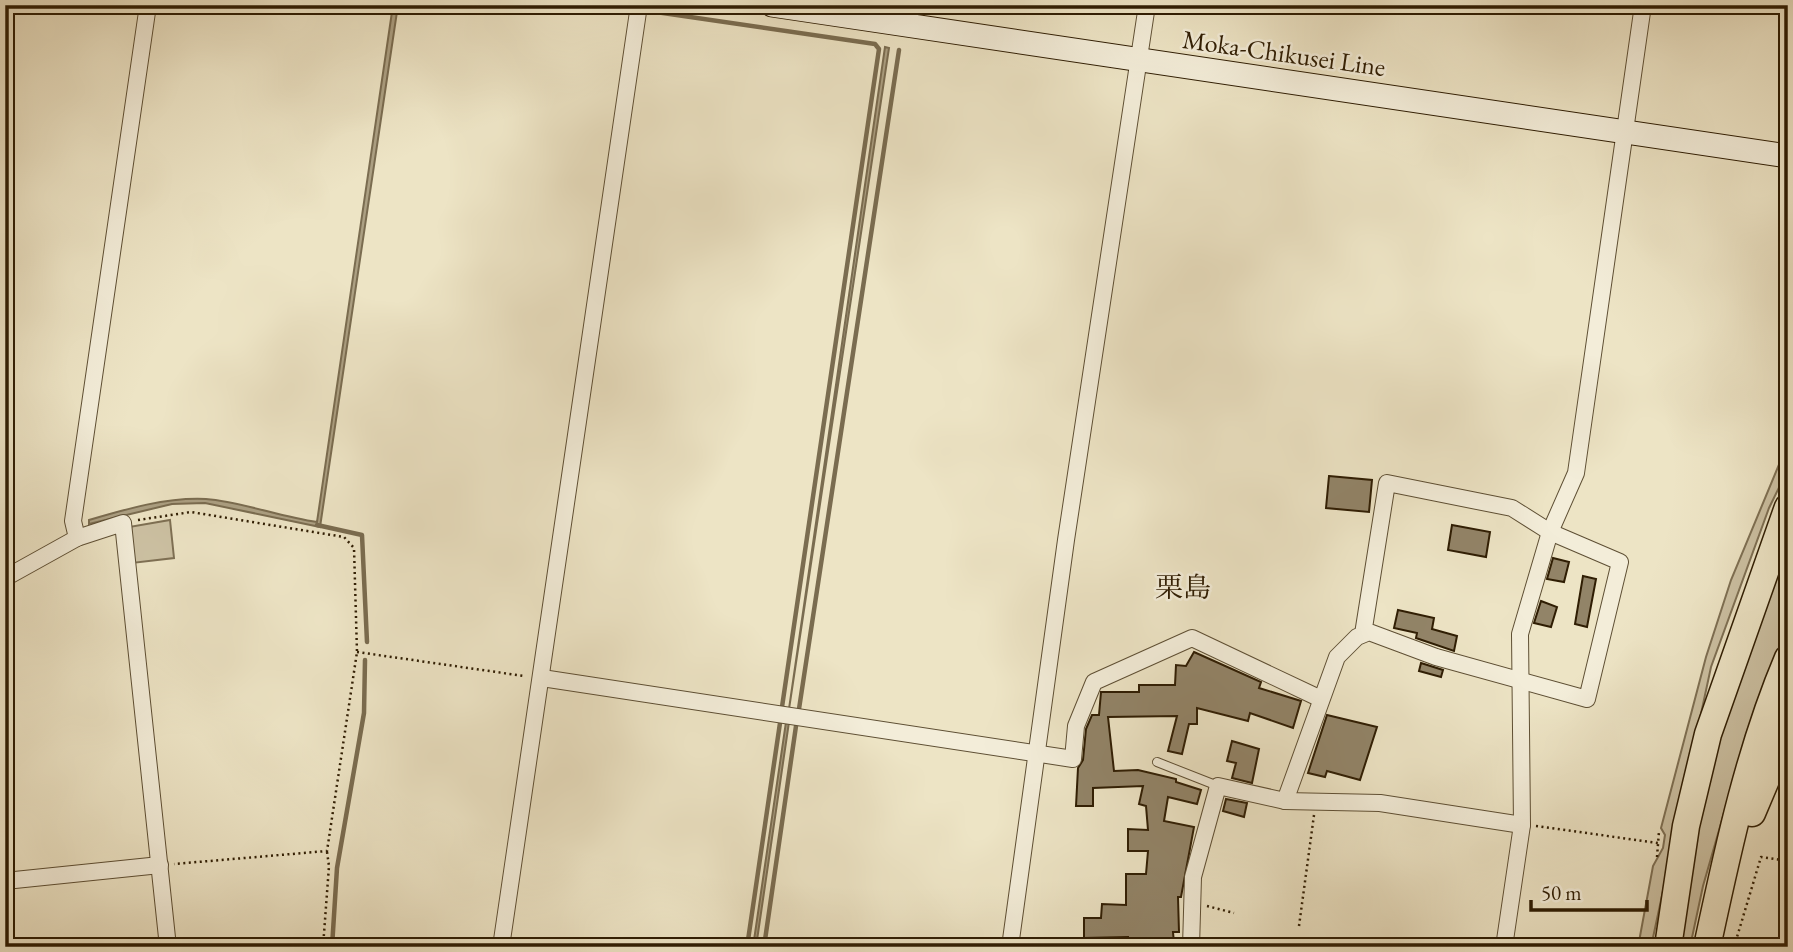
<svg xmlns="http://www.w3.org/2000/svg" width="1793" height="952" viewBox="0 0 1793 952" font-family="'EB Garamond','Noto Serif JP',serif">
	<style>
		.green { fill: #cdc2a4; stroke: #7e7054; stroke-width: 2 }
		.water { fill: #aca083; stroke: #7a6c50; stroke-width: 2 }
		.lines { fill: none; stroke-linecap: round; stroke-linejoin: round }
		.stream { stroke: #7a6c50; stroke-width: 4.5 }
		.building { fill: #928468; stroke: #2f1d03; stroke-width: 2 }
		.service-casing { stroke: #5e4f34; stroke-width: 10 }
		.minor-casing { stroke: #5e4f34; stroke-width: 18 }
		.secondary-casing { stroke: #2f1d03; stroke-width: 25 }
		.trunk-casing { stroke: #2f1d03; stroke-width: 29 }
		.path { stroke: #2f1d03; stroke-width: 2.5; stroke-dasharray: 2 3.5; stroke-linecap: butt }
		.service { stroke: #f3edd9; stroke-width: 8 }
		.minor { stroke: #f3edd9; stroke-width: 16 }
		.secondary { stroke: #f3edd9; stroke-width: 23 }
		.trunk { stroke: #ede4c5; stroke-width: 26 }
		.labels { text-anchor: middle; stroke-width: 5; stroke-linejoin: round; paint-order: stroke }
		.street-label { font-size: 26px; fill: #2f1d03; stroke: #f3edd9 }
		.neighbourhood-label { font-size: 28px; fill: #2f1d03; stroke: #f3edd9 }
	</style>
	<rect width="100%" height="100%" fill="#ede4c5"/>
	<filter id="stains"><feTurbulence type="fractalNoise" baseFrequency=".00286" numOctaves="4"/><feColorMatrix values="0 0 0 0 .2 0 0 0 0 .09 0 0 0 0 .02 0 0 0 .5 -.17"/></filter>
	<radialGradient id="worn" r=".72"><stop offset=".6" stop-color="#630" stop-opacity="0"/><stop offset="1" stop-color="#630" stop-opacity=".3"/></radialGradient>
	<g class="green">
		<path d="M1788,443V469L1769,508L1711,667L1651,947H1638L1653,866L1663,848L1665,835L1661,828L1706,657L1731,580Z"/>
		<path d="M170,520L174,558L132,563L129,527Z"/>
		<path d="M1788,526V632L1730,792L1703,886L1690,947H1674L1723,707Z"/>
	</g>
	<g class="water">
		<path d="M393,5H398L320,527L205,503L172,504L89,524V520C126,509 167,497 206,499C243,502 280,517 317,522Z"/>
		<path d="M885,47L889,48L789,709Z"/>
		<path d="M786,722H789L756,947H753Z"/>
	</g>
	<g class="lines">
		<g class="stream">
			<path d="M613,5L632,8"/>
			<path d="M649,11L875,44L879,49L782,707"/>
			<path d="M317,525L362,535L367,642"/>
			<path d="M799,709L899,50"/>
			<path d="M332,947L337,868L364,713L365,660"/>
			<path d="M747,947L780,723"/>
			<path d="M764,947L796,726"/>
		</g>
	</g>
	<g class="building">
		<path d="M1329,476L1372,480L1369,512L1326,508Z"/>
		<path d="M1452,525L1490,532L1486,557L1448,550Z"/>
		<path d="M1553,558L1569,562L1564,582L1547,579Z"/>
		<path d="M1583,576L1596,579L1587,627L1575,624Z"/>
		<path d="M1541,601L1557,607L1551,627L1534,623Z"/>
		<path d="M1398,610L1434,618L1432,629L1457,636L1454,651L1416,638L1417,633L1394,628Z"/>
		<path d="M1194,652L1261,682L1259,688L1301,701L1293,728L1250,713L1248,721L1197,708V724H1189L1182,754L1168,751L1177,716L1108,717L1114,771L1138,770L1176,779V782L1201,790L1197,804L1168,797L1164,821L1194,827L1181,897H1178L1179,932H1173L1174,943L1128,946V937L1084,938V918H1101L1102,904L1126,905V874H1146L1148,851H1128V829L1148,830L1146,806L1139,804L1143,786L1093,788V806H1076L1078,768L1083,760L1086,729L1092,715H1099L1101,692H1139V685H1175L1176,665L1186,666Z"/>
		<path d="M1421,663L1443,670L1441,677L1419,671Z"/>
		<path d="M1327,715L1377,727L1360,780L1327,771L1325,777L1308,773Z"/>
		<path d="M1232,741L1259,749L1252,783L1232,778L1236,763L1227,761Z"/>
		<path d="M1226,799L1247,803L1244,817L1223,811Z"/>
	</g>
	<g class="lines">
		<defs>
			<path id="service" d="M1157,762L1218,786"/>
			<g id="minor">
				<path d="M77,538L73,521L148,5"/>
				<path d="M5,578L77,538L123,523L168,947"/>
				<path d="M542,678L1073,759L1076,726L1094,682L1192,638L1321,699"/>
				<path d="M1285,801L1337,657L1357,637L1369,632L1436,657L1587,699L1620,562L1550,532L1512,508L1387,483L1363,634"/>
				<path d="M5,881L160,865"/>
				<path d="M501,947L639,5"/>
				<path d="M1010,947L1066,540L1147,5"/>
				<path d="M1191,947L1193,877L1218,786L1285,801L1380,803L1522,825"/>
				<path d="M1504,947L1522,825L1520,634L1550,532L1576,473L1643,5"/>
			</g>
			<path id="secondary" d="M772,5L1788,156"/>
			<g id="trunk">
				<path d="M1752,813L1788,728"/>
				<path d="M1668,947L1686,826L1708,734L1788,507"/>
				<path d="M1707,947C1728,849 1749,750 1788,658"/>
			</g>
		</defs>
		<use href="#service" class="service-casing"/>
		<use href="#minor" class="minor-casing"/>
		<use href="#secondary" class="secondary-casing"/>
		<use href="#trunk" class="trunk-casing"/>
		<g class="path">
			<path d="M138,520L191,512L344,537L354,548L357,652L327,851L174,864"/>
			<path d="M357,652L524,676"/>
			<path d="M1536,826L1658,843"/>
			<path d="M1657,857L1659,831"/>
			<path d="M1207,906L1234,913"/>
			<path d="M1299,926L1314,815"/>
			<path d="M323,947L329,866L327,852"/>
			<path d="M1734,947L1761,857L1788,861"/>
		</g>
		<use href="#service" class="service"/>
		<use href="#minor" class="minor"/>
		<use href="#secondary" class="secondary"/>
		<use href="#trunk" class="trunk"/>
	</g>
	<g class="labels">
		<g class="street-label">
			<text transform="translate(1284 53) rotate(8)" y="9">Moka-Chikusei Line</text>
		</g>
		<g class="neighbourhood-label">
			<text x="1183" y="597">栗島</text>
		</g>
	</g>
	<rect width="1793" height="952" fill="none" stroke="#ede4c5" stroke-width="28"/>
	<rect x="7" y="7" width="1779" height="938" fill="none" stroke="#2f1d03" stroke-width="3.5"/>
	<rect x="14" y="14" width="1765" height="924" fill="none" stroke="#2f1d03" stroke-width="2"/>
	<path d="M1531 900v10h116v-10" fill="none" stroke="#2f1d03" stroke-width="3.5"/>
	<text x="1541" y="900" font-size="21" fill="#2f1d03" stroke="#f3edd9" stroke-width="5" paint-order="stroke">50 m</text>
	<rect width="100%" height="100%" filter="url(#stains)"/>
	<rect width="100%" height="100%" fill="url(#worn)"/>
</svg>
